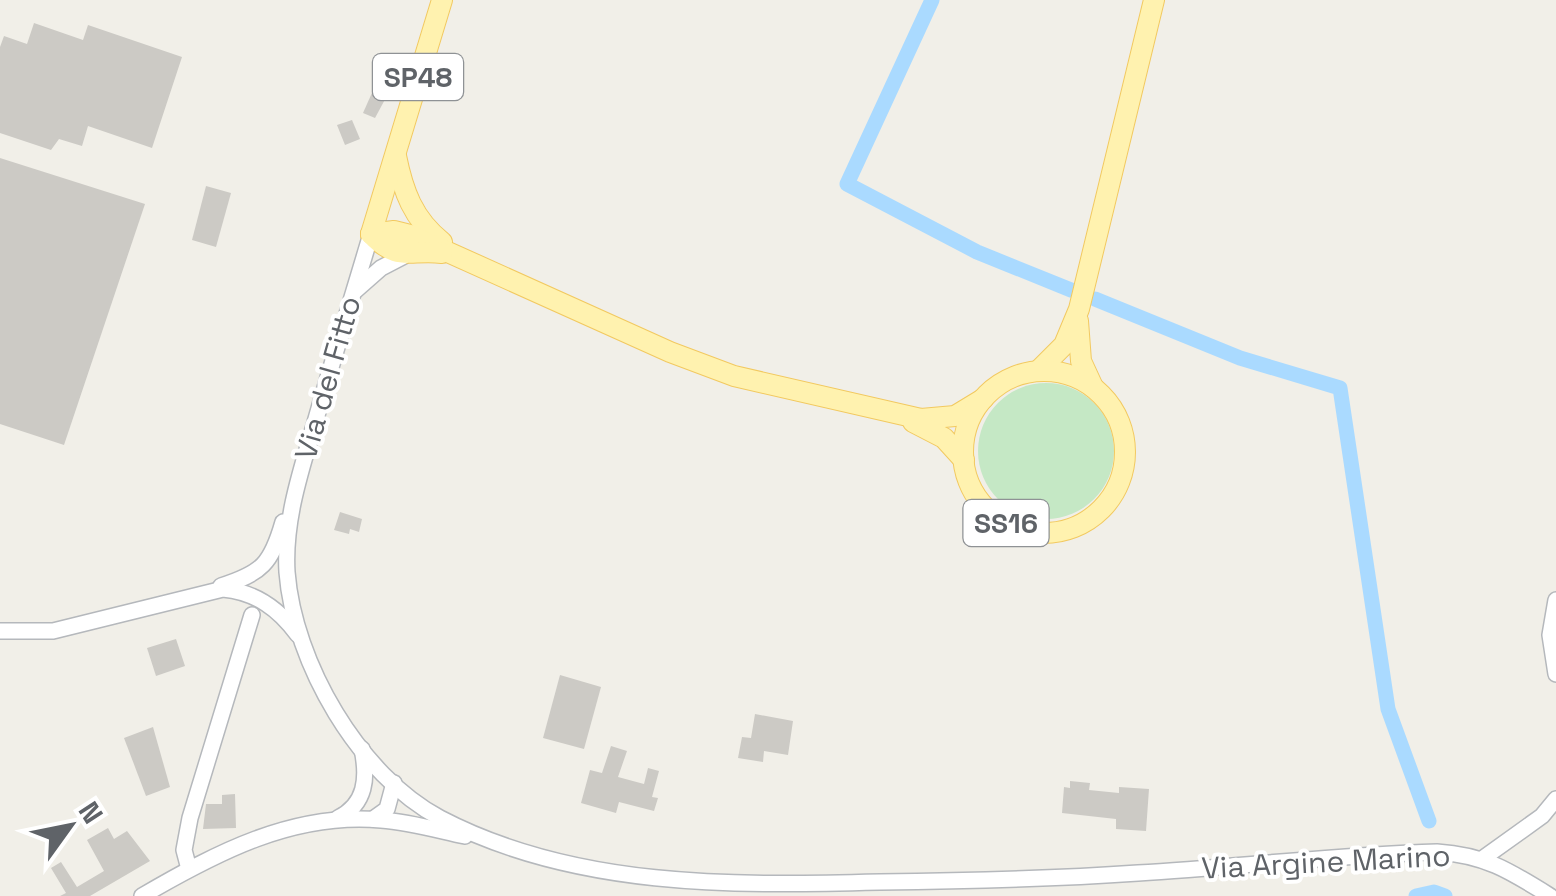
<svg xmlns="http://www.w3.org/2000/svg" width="1556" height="896" viewBox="0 0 1556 896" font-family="'Space Grotesk',sans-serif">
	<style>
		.green { fill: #c5e8c5 }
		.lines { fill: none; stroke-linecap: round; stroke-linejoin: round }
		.canal { stroke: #aadaff; stroke-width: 15 }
		.building { fill: #cccac5 }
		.minor-casing { stroke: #b5b8bc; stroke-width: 18 }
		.major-casing { stroke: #f2c960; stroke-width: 22 }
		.minor { stroke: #fff; stroke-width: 15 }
		.major { stroke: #fff2af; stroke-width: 20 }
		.labels { text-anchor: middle; stroke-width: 8; stroke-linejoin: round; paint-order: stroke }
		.shield { fill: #fff; stroke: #8f9295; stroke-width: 2.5 }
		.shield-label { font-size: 28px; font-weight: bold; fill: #5f6368 }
		.street-label { font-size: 30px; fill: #5f6368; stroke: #fff }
	</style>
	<rect width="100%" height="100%" fill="#f1efe8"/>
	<circle class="green" cx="1046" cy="451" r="68"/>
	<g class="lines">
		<g class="canal">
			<path d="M932,0L847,184L977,252L1071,290"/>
			<path d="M1095,299L1240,358L1340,388L1388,709L1429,821"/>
			<path d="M1416,896L1434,892L1445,896"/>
		</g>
	</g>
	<g class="building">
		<path d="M34,23L83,40L88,25L182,57L152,148L88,126L82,146L59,139L51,150L0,133V47L4,36L27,44Z"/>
		<path d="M375,86L389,92L375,118L363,113Z"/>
		<path d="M352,120L360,139L345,145L337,125Z"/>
		<path d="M0,158L145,204L64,445L0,424Z"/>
		<path d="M206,186L231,193L216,247L192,240Z"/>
		<path d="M340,512L362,519L359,532L350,529L349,534L334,530Z"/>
		<path d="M176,639L185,666L156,676L147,648Z"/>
		<path d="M560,675L601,687L584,749L543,738Z"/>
		<path d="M755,714L793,721L788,755L764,751L763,762L738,758L742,737L751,738Z"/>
		<path d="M153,727L170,787L146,796L124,738Z"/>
		<path d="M611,746L627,751L618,777L644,784L648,768L659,771L652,797L658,798L654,811L619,802L616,813L581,803L590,770L602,773Z"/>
		<path d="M1070,781L1090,783L1089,790L1119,793V787L1149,789L1146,831L1116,829V819L1062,813L1064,787L1070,788Z"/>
		<path d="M235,794L236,828L203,829L206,804H222V795Z"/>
		<path d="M108,828L114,839L127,831L150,861L90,896H60L66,893L51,868L61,862L77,887L104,871L87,840Z"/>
	</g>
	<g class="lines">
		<defs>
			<g id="minor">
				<path d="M371,234C352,298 332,362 314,426C300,473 284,522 287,572C294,663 359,775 440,818C574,888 733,886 880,882C966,881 1052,879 1138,873C1238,867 1337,855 1437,852C1485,855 1510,871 1550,896"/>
				<path d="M356,290L381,268L404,256"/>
				<path d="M221,586C262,573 271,564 283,522"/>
				<path d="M1556,600L1550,635L1556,674"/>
				<path d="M0,631H53L223,589C256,592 279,609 298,635"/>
				<path d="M338,818C366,804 368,778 362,749"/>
				<path d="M373,819L387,809L394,783"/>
				<path d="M1482,859L1542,816L1556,799"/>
				<path d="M189,869L184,850L190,818L252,615"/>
				<path d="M142,896C216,853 293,812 381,820C410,822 437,830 465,836"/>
			</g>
			<g id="major">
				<path d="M396,156C403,191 413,219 442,242"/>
				<path d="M371,234L394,231L410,235L670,352L734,376L921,419L955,416L983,399"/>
				<path d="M371,234L442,0"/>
				<path d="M371,234C399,263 408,249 442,253"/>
				<path d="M1078,321L1081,361L1093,387"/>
				<path d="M1038,371L1064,345L1079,309L1154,0"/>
				<circle cx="1044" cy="452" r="81"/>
				<path d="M913,422L944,438L964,460"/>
			</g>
		</defs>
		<use href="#minor" class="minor-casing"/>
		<use href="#major" class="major-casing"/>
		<use href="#minor" class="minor"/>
		<use href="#major" class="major"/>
	</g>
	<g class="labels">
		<g class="shield">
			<rect x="373" y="54" width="90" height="46" rx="8"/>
			<rect x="963.5" y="500" width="85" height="46" rx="8"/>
		</g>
		<g class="shield-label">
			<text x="418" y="87">SP48</text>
			<text x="1006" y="533">SS16</text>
		</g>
		<g class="street-label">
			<text transform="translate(328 378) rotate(-74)" y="10">Via del Fitto</text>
			<text transform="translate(1326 862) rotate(-3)" y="10">Via Argine Marino</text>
		</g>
	</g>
	<g transform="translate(70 826) rotate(57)" stroke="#ffffff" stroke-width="8" paint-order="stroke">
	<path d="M0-8L18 38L0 25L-18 38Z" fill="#5f6368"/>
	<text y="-15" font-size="28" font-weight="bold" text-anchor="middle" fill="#5f6368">N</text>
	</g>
</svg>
